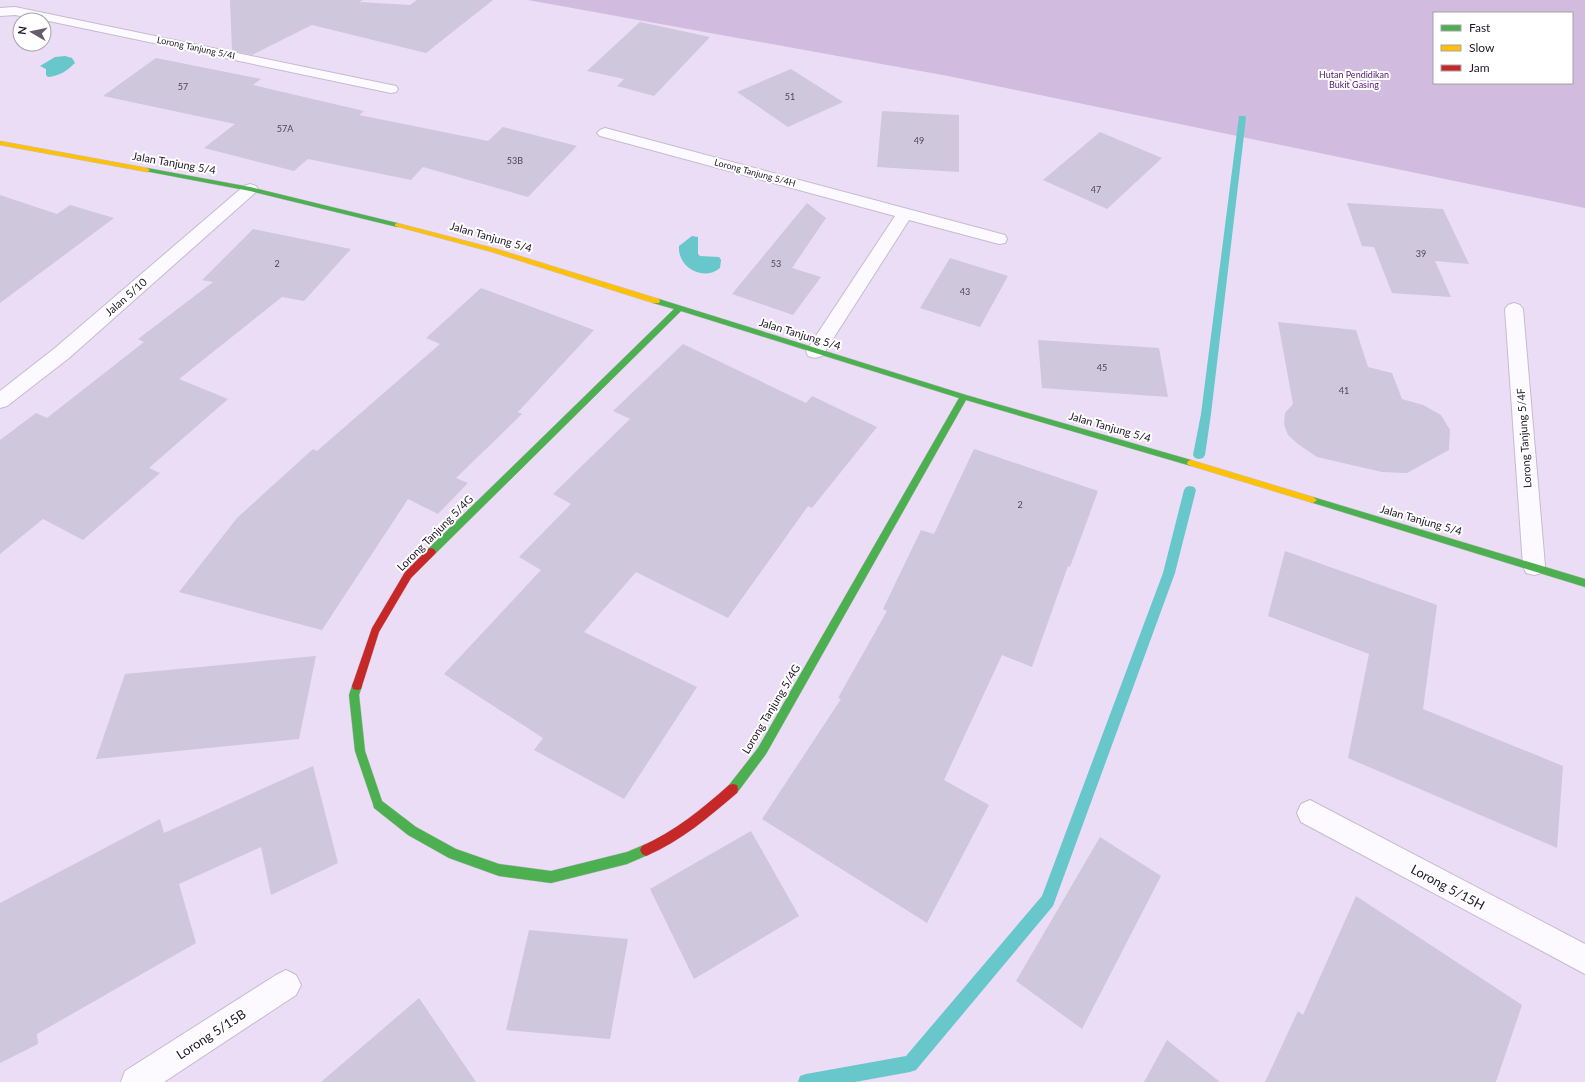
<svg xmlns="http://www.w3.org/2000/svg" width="1585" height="1082" viewBox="0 0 1585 1082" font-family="Lato,sans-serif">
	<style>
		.green { fill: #d1bbdf; fill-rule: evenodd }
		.water { fill: #68c7cb }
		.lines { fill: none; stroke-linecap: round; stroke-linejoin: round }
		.stream { fill: #68c7cb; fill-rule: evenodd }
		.building { fill: #cfc7db }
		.street-casing { stroke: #c6bbce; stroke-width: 2 }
		.fast-casing { stroke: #c6bbce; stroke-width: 1 }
		.slow-casing { stroke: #c6bbce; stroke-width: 1 }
		.jam-casing { stroke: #c6bbce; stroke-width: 1 }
		.street { fill: #fcfafe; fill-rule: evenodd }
		.fast { fill: #4caf50; fill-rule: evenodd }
		.slow { fill: #ffc107; fill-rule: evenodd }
		.jam { fill: #c62828; fill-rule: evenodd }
		.labels { text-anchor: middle; stroke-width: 4; stroke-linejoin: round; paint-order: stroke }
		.far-street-label { font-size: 9px; fill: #201726; stroke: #fff }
		.far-park-label { font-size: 9px; fill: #51166e; stroke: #fff }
		.number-label { font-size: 9px; fill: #504757 }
		.street-label { font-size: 11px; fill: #201726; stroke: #fff }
		.near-street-label { font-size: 13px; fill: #201726; stroke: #fff }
	</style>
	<rect width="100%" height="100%" fill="#ebddf5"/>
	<path class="green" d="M528,0H1585V208L948,76ZM1434,13H1572V83H1434Z"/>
	<g class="water">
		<path d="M65,56L72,58L75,63C67,71 59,76 48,77L46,75V69L40,66L55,57Z"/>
		<path d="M692,236L698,237V254L700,256L719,257L721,260L720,268C703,282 677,267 679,246Z"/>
	</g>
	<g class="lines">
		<g class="stream">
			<path d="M1239,116H1245L1246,118L1211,414L1205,455L1203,458L1199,459L1195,458L1193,455L1201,414Z"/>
			<path d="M1190,486L1194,487L1196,490L1175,573L1053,906L916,1070L910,1072L855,1082H798L800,1076L806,1074L906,1056L1042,896L1163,573L1184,490L1186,487Z"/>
		</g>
	</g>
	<g class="building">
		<path d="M230,0H363L359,2L410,5L417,0H493L426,53L312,25L252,55L232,51Z"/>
		<path d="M640,22L710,37L654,96L617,86L624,79L587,71Z"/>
		<path d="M156,58L261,79L253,85L364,111L359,115L488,141L503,127L577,146L528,197L423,167L411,180L308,159L294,171L204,148L235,124L103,96Z"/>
		<path d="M791,69L843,102L788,127L737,92Z"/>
		<path d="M882,111L959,115V172L877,167Z"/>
		<path d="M1100,132L1162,158L1107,209L1043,180Z"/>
		<path d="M0,195L57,214L70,205L114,218L0,303Z"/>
		<path d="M807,203L826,218L792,268L821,277L793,315L732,294Z"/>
		<path d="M1347,203L1443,209L1469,264L1435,261L1451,297L1392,293L1374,247L1362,246Z"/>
		<path d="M253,229L351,249L304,301L282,297L179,379L228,399L149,468L160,473L83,540L43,519L0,554V440L36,413L47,418L144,342L138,339L213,282L202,280Z"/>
		<path d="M950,258L1008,276L980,327L920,308Z"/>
		<path d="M481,288L594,330L518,412L522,414L456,478L468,483L438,514L408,499L322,630L179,592L237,518L313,449L317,451L440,344L426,338Z"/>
		<path d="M1278,322L1356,330L1368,367L1392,373L1402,399L1423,405L1441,415L1450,430L1449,450L1407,473L1382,472L1317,457L1298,444L1288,435L1284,424L1285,413L1293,404Z"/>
		<path d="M1038,340L1159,348L1168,397L1042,388Z"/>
		<path d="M683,344L806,403L812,396L877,427L812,508L808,506L728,618L636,572L584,632L697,687L624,799L534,750L543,738L444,674L541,570L519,557L571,504L553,494L630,419L613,411Z"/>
		<path d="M974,449L1098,491L1070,567L1068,566L1032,667L1002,655L944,780L989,805L927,923L762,819L841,699L838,698L887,611L883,609L921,530L934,534Z"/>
		<path d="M1285,551L1437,605L1423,709L1563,766L1557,848L1348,758L1369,654L1268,616Z"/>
		<path d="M316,656L299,739L96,759L125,674Z"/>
		<path d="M313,766L338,863L271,895L261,847L179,884L196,943L37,1034L38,1044L0,1063V903L160,819L164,833Z"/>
		<path d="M751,831L799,916L694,979L650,889Z"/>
		<path d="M1100,837L1161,876L1082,1029L1016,981Z"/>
		<path d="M1356,896L1522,1005L1496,1082H1265L1298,1011L1303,1015Z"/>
		<path d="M529,930L628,939L610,1039L506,1030Z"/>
		<path d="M419,998L476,1082H321Z"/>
		<path d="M1167,1040L1220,1082H1144Z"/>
	</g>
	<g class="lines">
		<defs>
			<g id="street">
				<path d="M15,7L391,85L396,86L398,89L396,92L391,93L44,20L15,15L0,16V8Z"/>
				<path d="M605,128L1005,235L1007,239L1005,243L999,244L909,220L822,356L815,358L808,356L806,351L895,216L600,136L597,133L600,130Z"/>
				<path d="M250,184L256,186L258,189L256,192L69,358L7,406L0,408V391L55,348L244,186Z"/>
				<path d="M1514,303L1520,305L1523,309L1545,566L1542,573L1534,575L1526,573L1523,566L1505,309L1508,305Z"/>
				<path d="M1310,800L1585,944V974L1301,822L1297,813L1301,804Z"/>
				<path d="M286,970L296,975L301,985L296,995L164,1082H121L125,1071L276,975Z"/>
			</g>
			<g id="fast">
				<path d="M147,168L250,187L397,223L400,225L397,227L250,191L145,171L144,170Z"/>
				<path d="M653,299H659L966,395L1191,460L1195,463L1191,466L966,400L766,754L737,793L733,794L729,793L728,789L729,785L758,748L959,398L681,311L434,555H428L426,552L428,549L674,309L653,303Z"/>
				<path d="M1313,497L1585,579V587L1310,502L1309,500Z"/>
				<path d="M357,682L361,683L362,686L359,695L365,751L382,801L416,827L456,849L499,864L551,871L627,852L646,844L650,846L652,850L650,854L627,864L551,883L499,876L449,858L408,835L374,808L373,804L355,751L349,695L353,683Z"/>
			</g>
			<g id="slow">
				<path d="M0,141L147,168L150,170L147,172L0,145Z"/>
				<path d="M397,223L497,249L659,299L660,301L659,303H653L492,252L395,226V224Z"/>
				<path d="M1191,460L1313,497L1317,500L1313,503L1188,465L1187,463L1188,461Z"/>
			</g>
			<g id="jam">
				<path d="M431,548L434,549L436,552L434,555L411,578L379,632L361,689L357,690L353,689L352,686L372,628L405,572L428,549Z"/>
				<path d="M733,784L737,785L738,789L737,793C709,817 681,841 646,856L642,854L640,850L642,846C675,831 702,809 729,785Z"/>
			</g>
		</defs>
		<use href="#street" class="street-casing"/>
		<use href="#fast" class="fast-casing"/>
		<use href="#slow" class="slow-casing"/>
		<use href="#jam" class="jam-casing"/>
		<use href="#street" class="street"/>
		<use href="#fast" class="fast"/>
		<use href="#slow" class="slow"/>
		<use href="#jam" class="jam"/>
	</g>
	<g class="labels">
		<g class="far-street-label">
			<text transform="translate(196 48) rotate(12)" y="3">Lorong Tanjung 5/4I</text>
			<text transform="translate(755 173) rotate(15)" y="3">Lorong Tanjung 5/4H</text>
		</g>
		<g class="far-park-label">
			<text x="1354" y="78">Hutan Pendidikan<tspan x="1354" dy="10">Bukit Gasing</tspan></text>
		</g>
		<g class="number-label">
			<text x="183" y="90">57</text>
			<text x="790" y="100">51</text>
			<text x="285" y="132">57A</text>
			<text x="919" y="144">49</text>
			<text x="515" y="164">53B</text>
			<text x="1096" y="193">47</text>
			<text x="1421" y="257">39</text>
			<text x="277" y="267">2</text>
			<text x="776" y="267">53</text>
			<text x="965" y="295">43</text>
			<text x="1102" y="371">45</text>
			<text x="1344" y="394">41</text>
			<text x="1020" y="508">2</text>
		</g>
		<g class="street-label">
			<text transform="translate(174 163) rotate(10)" y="4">Jalan Tanjung 5/4</text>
			<text transform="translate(491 237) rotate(16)" y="4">Jalan Tanjung 5/4</text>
			<text transform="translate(126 297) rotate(-41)" y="4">Jalan 5/10</text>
			<text transform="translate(800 334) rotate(17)" y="4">Jalan Tanjung 5/4</text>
			<text transform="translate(1110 427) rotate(16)" y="4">Jalan Tanjung 5/4</text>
			<text transform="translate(1524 438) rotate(-94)" y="4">Lorong Tanjung 5/4F</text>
			<text transform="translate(1421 520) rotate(16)" y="4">Jalan Tanjung 5/4</text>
			<text transform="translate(435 533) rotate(-45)" y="4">Lorong Tanjung 5/4G</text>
			<text transform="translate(771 709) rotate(-59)" y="4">Lorong Tanjung 5/4G</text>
		</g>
		<g class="near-street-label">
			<text transform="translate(1448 887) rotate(28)" y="5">Lorong 5/15H</text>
			<text transform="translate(211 1034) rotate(-33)" y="5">Lorong 5/15B</text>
		</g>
	</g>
	<rect x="1433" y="12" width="140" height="72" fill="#ffffff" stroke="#a6a2a8"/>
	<rect x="1441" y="25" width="20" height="6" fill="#4caf50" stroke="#a6a2a8"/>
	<text x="1469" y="32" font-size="12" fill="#201726">Fast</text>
	<rect x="1441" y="45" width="20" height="6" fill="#ffc107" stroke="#a6a2a8"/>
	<text x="1469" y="52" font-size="12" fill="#201726">Slow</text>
	<rect x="1441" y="65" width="20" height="6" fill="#c62828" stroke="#a6a2a8"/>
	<text x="1469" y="72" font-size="12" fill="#201726">Jam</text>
	<g transform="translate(32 32) rotate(279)"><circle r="19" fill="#ffffff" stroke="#a6a2a8"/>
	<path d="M0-3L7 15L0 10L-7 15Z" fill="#675c6e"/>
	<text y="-6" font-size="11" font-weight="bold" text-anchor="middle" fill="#201726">N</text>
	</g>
</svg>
